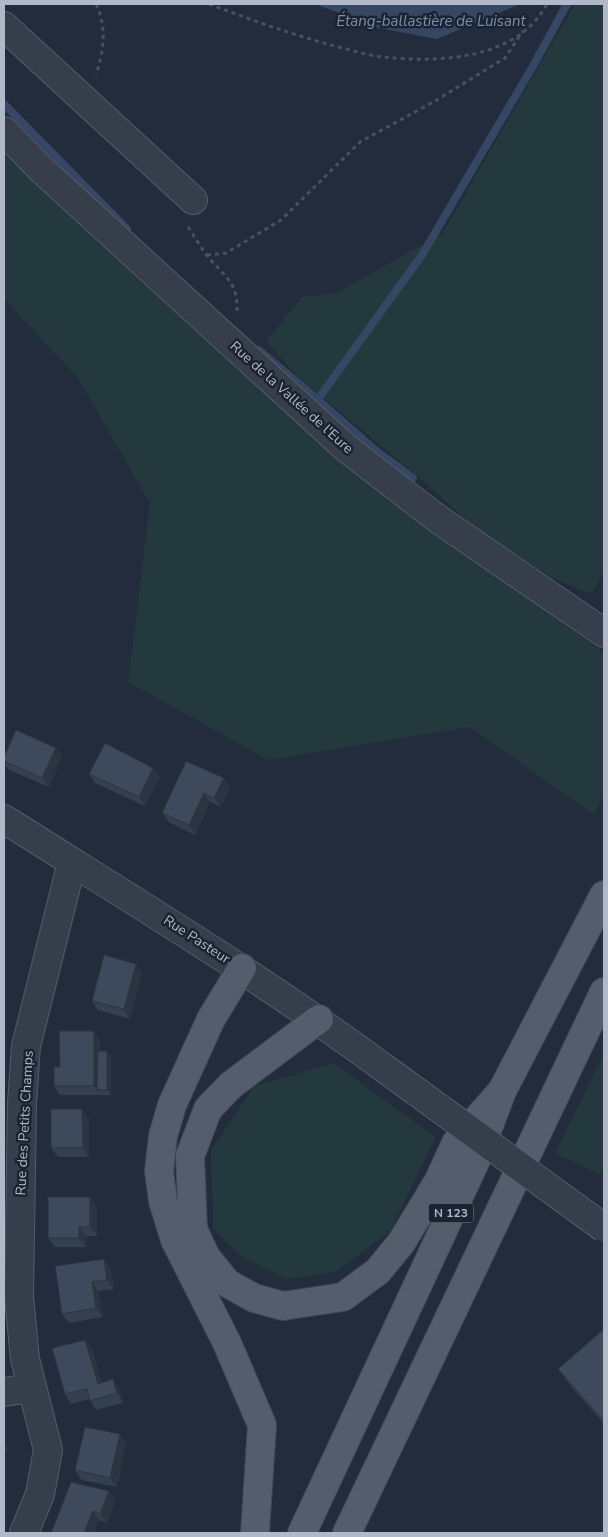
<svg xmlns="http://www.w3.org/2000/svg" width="608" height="1537" viewBox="0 0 608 1537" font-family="'Nunito Sans',sans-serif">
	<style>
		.green { fill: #24393d }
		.water { fill: #354763 }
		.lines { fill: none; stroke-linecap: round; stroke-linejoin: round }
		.stream { stroke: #354763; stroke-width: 8 }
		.minor-casing { stroke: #545c6a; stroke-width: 30 }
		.major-casing { stroke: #3f4755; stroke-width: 30 }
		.path { stroke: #42565a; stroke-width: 3; stroke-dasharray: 4 4; stroke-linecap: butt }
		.minor { stroke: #363e4c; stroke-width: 28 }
		.major { stroke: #545d6c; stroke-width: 28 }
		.minor-bridge-casing { stroke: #545c6a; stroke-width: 30; stroke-linecap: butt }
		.minor-bridge { stroke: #363e4c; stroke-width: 28 }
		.wall { fill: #35404e }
		.shaded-wall { fill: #2b3440 }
		.building { fill: #3e4a5b; stroke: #2b3440 }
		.labels { text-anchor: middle; stroke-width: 5; stroke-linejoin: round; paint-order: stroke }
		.shield { fill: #1b2331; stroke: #848c9b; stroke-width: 1 }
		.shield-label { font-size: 12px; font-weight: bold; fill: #b1b9c8 }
		.street-label { font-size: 14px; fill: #b1b9c8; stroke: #1b2331 }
		.water-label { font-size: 15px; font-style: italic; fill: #788eb0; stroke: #1b2331 }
	</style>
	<rect width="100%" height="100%" fill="#222c3c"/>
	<g class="green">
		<path d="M575,4H604V573L591,594L553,578L482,534L420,478L298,377L266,341L302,297L336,293L442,234Z"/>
		<path d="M4,154L383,494L604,653V795L594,815L470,727L268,760L128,682L150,503L78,378L4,299Z"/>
		<path d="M604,1053V1165L600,1175L555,1153Z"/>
		<path d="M333,1063L436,1137L391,1230L336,1272L287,1279L241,1256L213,1229L211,1151L254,1086Z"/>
	</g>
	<path class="water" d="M315,4H520L437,39L379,28Z"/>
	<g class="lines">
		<g class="stream">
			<path d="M4,104L127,229"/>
			<path d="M259,350L317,399L321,395L422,255L533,66L567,4"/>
			<path d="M317,399L375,450L413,478"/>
		</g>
		<defs>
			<g id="minor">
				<path d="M4,26L193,200"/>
				<path d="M4,131L42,170L346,448L438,519L604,633"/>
				<path d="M4,819C132,900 262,978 384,1068"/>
				<path d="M4,1392L32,1388"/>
				<path d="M24,1533L40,1494L48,1450L25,1359L19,1297L22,1103L26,1046L72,862"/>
			</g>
			<g id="major">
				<path d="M242,968L211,1019L172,1105L163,1136L159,1171L163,1201L175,1240L227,1343L262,1425L255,1533"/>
				<path d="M319,1019L231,1085L208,1109L190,1156L193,1229L206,1257L227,1283L254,1298L283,1306L343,1297L378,1271L401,1243L438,1182L456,1143L502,1091"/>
				<path d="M302,1533L476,1160L502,1091L604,895"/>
				<path d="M347,1533L604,992"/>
			</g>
		</defs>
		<use href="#minor" class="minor-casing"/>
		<use href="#major" class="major-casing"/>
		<g class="path">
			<path d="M96,4C107,28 104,50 96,75"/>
			<path d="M209,4C254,21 299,37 346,49C358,52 371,56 383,57C439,63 517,60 547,4"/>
			<path d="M188,227C195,237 202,250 210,259C227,279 238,283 237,312"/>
			<path d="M207,255L226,253L281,220L360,142L435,101L505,58L523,31"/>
		</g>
		<use href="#minor" class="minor"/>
		<use href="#major" class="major"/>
		<defs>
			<path id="minor-bridge" d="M384,1068L604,1228"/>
		</defs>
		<use href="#minor-bridge" class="minor-bridge-casing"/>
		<use href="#minor-bridge" class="minor-bridge"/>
	</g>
	<g class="wall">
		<path d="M56,748L62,757L49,787L9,770L4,763V757Z"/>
		<path d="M186,761L230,787L221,807L210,802L195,835L169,822L162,813Z"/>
		<path d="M153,768L160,777L145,806L95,783L89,774Z"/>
		<path d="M142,973L130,1019L98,1010L92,1001Z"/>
		<path d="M100,1040V1051H107L111,1056V1095H60L54,1086L60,1067Z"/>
		<path d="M89,1118V1157H58L51,1148Z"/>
		<path d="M90,1197L97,1206V1236H86V1247H55L48,1238Z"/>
		<path d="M104,1259L110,1268L114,1289L98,1291L103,1317L69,1323L62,1314Z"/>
		<path d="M604,1329V1424L570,1385L558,1369Z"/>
		<path d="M85,1340L92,1349L102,1383L113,1379L119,1389L123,1403L96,1410L89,1399L71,1404L65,1394Z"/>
		<path d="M126,1444L117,1487L81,1480L75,1470Z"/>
		<path d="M71,1482L116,1500L107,1523L99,1520Z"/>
	</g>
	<g class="shaded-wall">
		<path d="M56,748L62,757L49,787L42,778Z"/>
		<path d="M153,768L160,777L145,806L139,797Z"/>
		<path d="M224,778L230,787L221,807L214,798Z"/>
		<path d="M204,793L210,802L195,835L189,825Z"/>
		<path d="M136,964L142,973L130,1019L124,1009Z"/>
		<path d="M94,1031L100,1040L101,1090H97L94,1086Z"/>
		<path d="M107,1051L111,1056V1095L107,1090Z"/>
		<path d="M82,1109L89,1118V1157L83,1148Z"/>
		<path d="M90,1197L97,1206V1236L90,1227Z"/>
		<path d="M79,1227L86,1236V1247L79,1238Z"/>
		<path d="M104,1259L110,1268L114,1289L107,1280Z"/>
		<path d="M92,1282L98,1291L103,1317L96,1308Z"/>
		<path d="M85,1340L92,1349L105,1393L98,1384Z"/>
		<path d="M113,1379L119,1389L123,1403L117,1393Z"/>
		<path d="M120,1434L126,1444L117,1487L110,1478Z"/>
		<path d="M4,1444L8,1449L4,1458Z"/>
		<path d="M109,1491L116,1500L107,1523L100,1514Z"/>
		<path d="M93,1511L99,1520L94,1533H84Z"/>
	</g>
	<g class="building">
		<path d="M16,730L56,748L42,778L4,761V757Z"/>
		<path d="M105,743L153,768L139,797L89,774Z"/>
		<path d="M186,761L224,778L214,798L204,793L189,825L162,813Z"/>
		<path d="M104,955L136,964L124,1009L92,1001Z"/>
		<path d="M59,1031H94V1086H54V1067H60Z"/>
		<path d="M98,1051H107V1090H97Z"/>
		<path d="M51,1109H82L83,1148H51Z"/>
		<path d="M48,1197H90V1227H79V1238H48Z"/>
		<path d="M104,1259L107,1280L92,1282L96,1308L62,1314L55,1266Z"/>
		<path d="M604,1329V1421L558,1369Z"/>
		<path d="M85,1340L98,1384L113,1379L117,1393L90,1401L87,1389L65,1394L52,1348Z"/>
		<path d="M85,1427L120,1434L110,1478L75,1470Z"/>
		<path d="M71,1482L109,1491L100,1514L93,1511L84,1533H51Z"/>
	</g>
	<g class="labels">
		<rect class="shield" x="428.5" y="1203.5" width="45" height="19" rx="4"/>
		<g class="shield-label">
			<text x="451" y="1217">N 123</text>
		</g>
		<g class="street-label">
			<text transform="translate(292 397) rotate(42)" y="5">Rue de la Vallée de l'Eure</text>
			<text transform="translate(197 939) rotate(33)" y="5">Rue Pasteur</text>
			<text transform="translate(24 1123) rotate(-87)" y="5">Rue des Petits Champs</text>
		</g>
		<g class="water-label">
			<text x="431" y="26">Étang-ballastière de Luisant</text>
		</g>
	</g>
	<rect width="608" height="1537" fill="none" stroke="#b1b9c8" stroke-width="10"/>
</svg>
